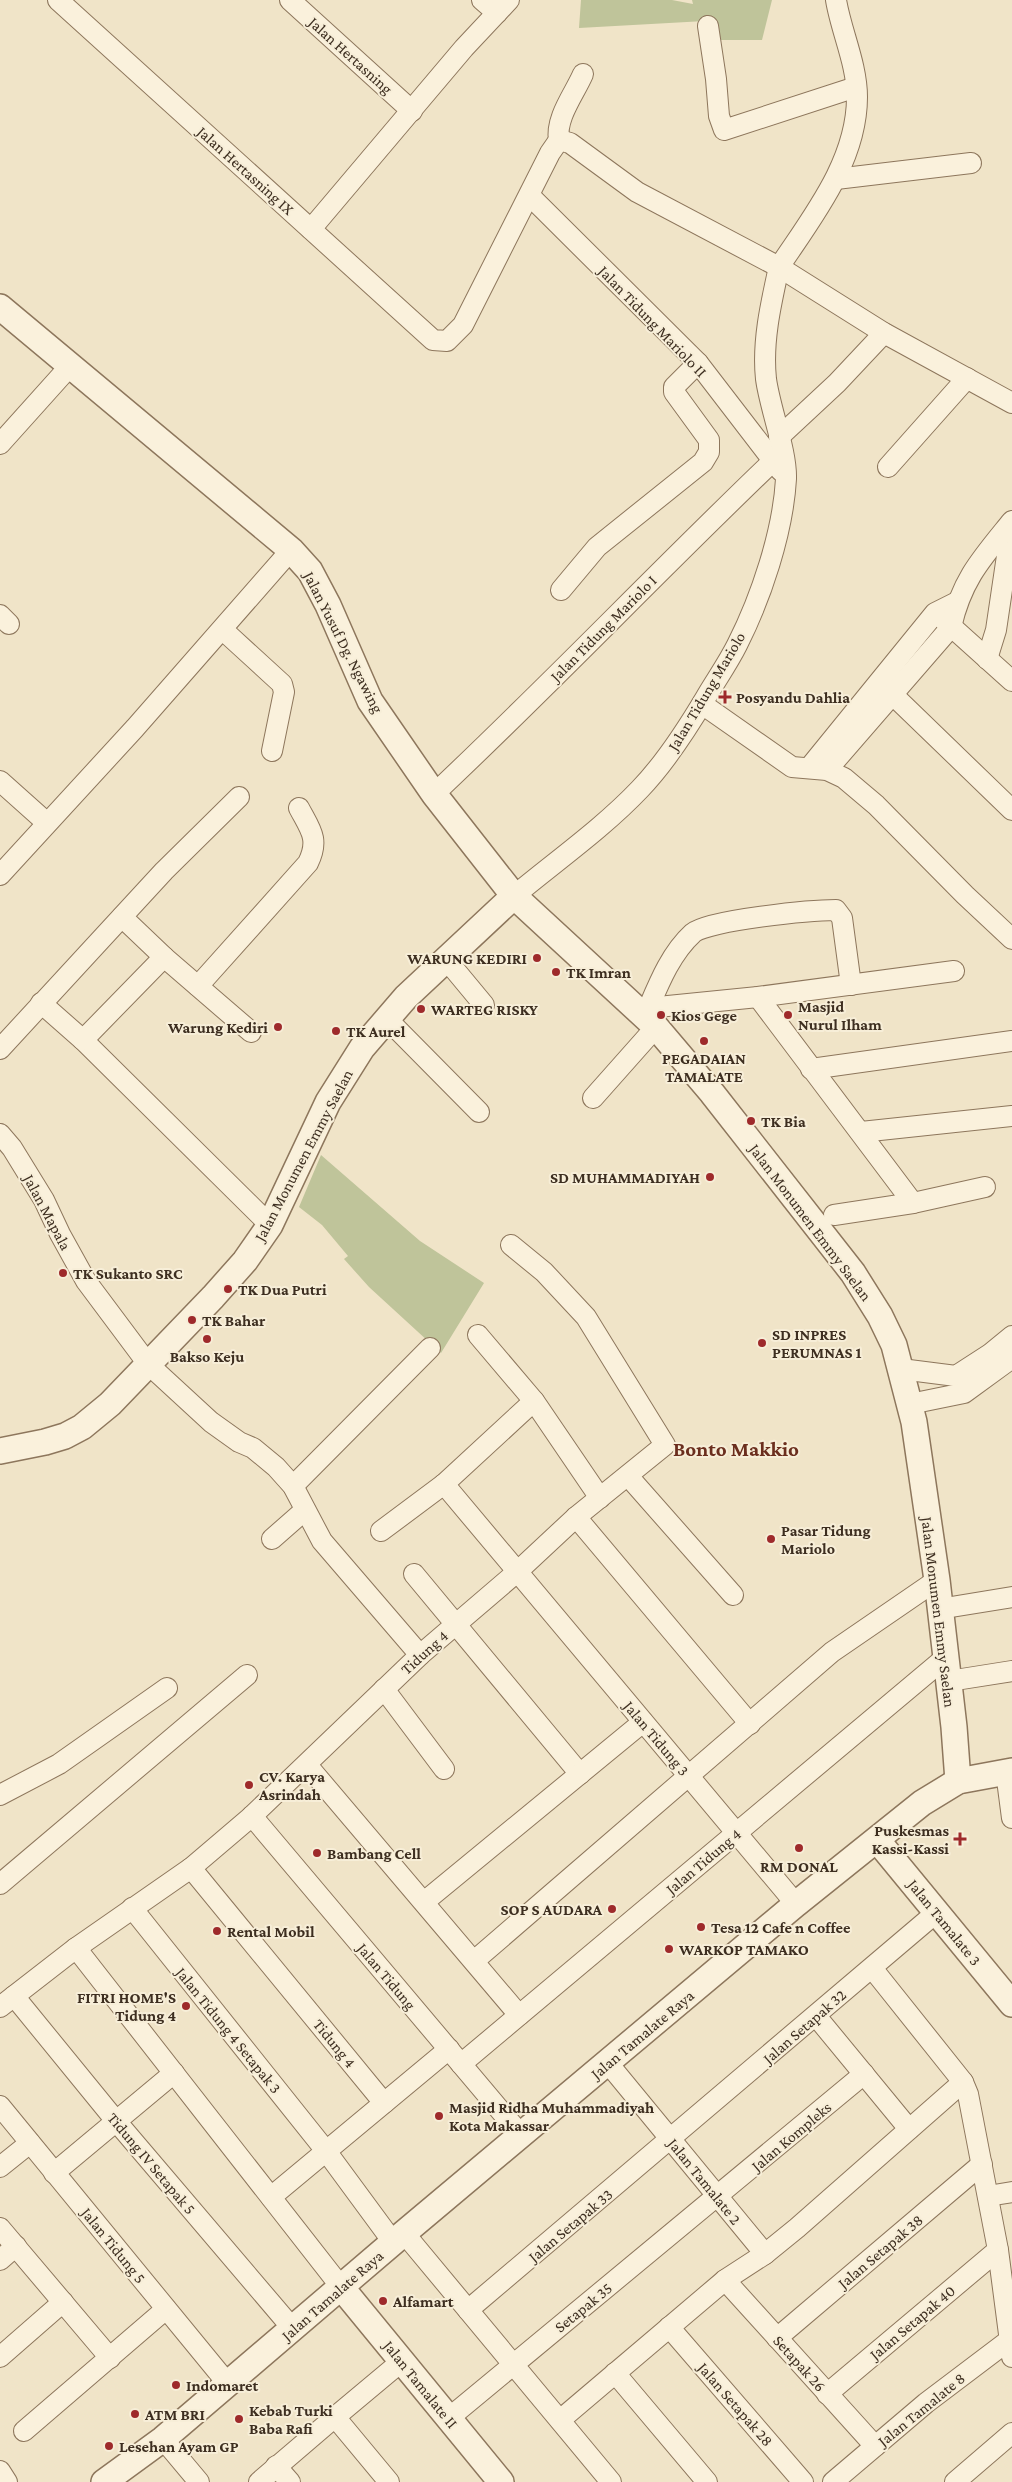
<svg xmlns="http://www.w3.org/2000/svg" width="1012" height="2482" viewBox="0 0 1012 2482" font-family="'Crimson Pro',serif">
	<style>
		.cemetery { fill: #bfc49a }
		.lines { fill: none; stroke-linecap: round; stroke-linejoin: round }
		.minor-casing { stroke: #8d765c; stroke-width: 22 }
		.tertiary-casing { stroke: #8d765c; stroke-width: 28 }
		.minor { stroke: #faf1dc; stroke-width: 20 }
		.tertiary { stroke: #faf1dc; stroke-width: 25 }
		.poi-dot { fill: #9e2a2b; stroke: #f7eed8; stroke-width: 2 }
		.labels { text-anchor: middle; stroke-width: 4; stroke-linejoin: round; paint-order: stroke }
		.street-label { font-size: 16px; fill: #3d2e20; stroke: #f7eed8 }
		.poi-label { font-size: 16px; font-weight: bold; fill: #3d2e20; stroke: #f7eed8; text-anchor: start }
		.district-label { font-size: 21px; font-weight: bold; fill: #6b2e1e; stroke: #f7eed8 }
	</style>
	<rect width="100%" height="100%" fill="#f0e4c8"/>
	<g class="cemetery">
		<path d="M581,0H672L693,4L692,0H772L762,40H714L705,21L579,28Z"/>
		<path d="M321,1155L420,1241L484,1283L441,1353L369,1287L344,1259L348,1256L322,1225L299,1207Z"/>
	</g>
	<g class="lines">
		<defs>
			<g id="minor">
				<path d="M58,0L433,340L447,341L463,325L550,153L559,140L570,143L637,192L779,267L884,333L1012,403"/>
				<path d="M290,0L412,111"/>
				<path d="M482,0L497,13"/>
				<path d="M708,26L716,79L719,116L724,130L856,87"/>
				<path d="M559,140C555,118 575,93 583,74"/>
				<path d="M836,179L971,163"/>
				<path d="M530,196L698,363L781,471"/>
				<path d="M311,229L464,48L509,0"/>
				<path d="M779,437L837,383L884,333"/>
				<path d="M0,444L70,366"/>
				<path d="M888,467L967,378"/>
				<path d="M561,590L597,547L703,462L709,452V440L674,392V387L698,363"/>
				<path d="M0,615L9,624"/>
				<path d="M943,619L1012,681"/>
				<path d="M223,630L282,684L284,692L272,751"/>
				<path d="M987,659L996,630L1012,522"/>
				<path d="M893,695L1012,810"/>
				<path d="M702,704L792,767L827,770L844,778L876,805L965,895L1012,939"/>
				<path d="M809,768L935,613L957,602"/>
				<path d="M827,770L951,627C962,579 982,558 1012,521"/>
				<path d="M0,781L47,823"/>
				<path d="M434,794C549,686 658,571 772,462"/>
				<path d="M0,875L135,728L291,550"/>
				<path d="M514,896C556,861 603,828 640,789C666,762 687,729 706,697C716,680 728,663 737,645C761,598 783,532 786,479C787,451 770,409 766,379C762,342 771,303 779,267C813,216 857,161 857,97C857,64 841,31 836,0"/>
				<path d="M122,917L164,957"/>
				<path d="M445,958L484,1005"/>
				<path d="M198,986L308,863C320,839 310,829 299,808"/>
				<path d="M758,997L913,1203"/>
				<path d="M41,1003L83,1040L270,1225"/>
				<path d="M638,1009L758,997L954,971"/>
				<path d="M648,1009C659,983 671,953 693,933C708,920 812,910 836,910L842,918L851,985"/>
				<path d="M386,1018L479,1112"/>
				<path d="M83,1040L164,957L251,1032"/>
				<path d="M0,1049L164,871L239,797"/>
				<path d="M811,1069L1012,1041"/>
				<path d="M593,1098L656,1027"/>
				<path d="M861,1132L1012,1116"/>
				<path d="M0,1134L12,1148L44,1200L60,1234L86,1281L148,1364L211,1422L239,1442L253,1448L276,1467L293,1486L322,1541L420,1655"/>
				<path d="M834,1215L913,1203L985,1187"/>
				<path d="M478,1335L534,1401L600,1498"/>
				<path d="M901,1369L956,1376L990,1354L1012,1336"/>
				<path d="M910,1404L964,1393L1012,1358"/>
				<path d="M628,1476L733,1595"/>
				<path d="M444,1484L796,1904"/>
				<path d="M293,1486L430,1348"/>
				<path d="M576,1517L750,1724"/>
				<path d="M381,1531L444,1484L534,1401"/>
				<path d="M272,1539L305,1510"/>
				<path d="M414,1574L580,1774"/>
				<path d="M939,1609L1012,1597"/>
				<path d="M949,1681L1012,1671"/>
				<path d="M384,1689L444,1769"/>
				<path d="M307,1765L519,2015"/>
				<path d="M1006,1772L1012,1818"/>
				<path d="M0,1795L59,1764L167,1688"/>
				<path d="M252,1816L521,2135"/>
				<path d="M191,1868L384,2103"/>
				<path d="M0,1884L247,1675"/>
				<path d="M424,1902L643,1722"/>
				<path d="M132,1908L326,2151L393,2242"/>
				<path d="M76,1948L341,2287"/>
				<path d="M474,1961L832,1652L937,1580"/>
				<path d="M872,1968L963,2082L968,2094L998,2250L1012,2357"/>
				<path d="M14,1996L116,2121L293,2329"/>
				<path d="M0,2007L76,1948L191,1868L252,1816L420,1655L517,1572L576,1517L665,1445L586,1317L544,1272L511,1245"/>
				<path d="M816,2016L909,2129"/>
				<path d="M607,2062L765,2254"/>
				<path d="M461,2064L945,1658"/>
				<path d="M0,2106L228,2384"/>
				<path d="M0,2167L30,2143"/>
				<path d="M54,2173L174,2073"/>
				<path d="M988,2196L1012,2192"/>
				<path d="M271,2197L449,2049"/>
				<path d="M0,2228L110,2358"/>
				<path d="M404,2233L611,2482"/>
				<path d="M0,2260L16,2246"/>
				<path d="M725,2280L875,2446"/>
				<path d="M468,2310L937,1912"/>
				<path d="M669,2327L803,2482"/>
				<path d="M777,2338L982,2164"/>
				<path d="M0,2357L63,2302"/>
				<path d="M615,2373L707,2482"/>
				<path d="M827,2394L998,2250"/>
				<path d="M449,2418L864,2074"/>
				<path d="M560,2420L725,2280L765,2254L797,2228L963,2082"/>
				<path d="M24,2431L166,2309"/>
				<path d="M163,2439L199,2482"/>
				<path d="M276,2466L290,2482"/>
				<path d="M0,2471L7,2482"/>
				<path d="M259,2482L335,2417"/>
				<path d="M389,2482L335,2417L402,2361"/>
				<path d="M833,2482L926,2403L1012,2338"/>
				<path d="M955,2482L1012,2433"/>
			</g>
			<g id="tertiary">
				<path d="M0,307L291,550L310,571L328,605L370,701L434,794L514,896"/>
				<path d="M0,1451L45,1442L65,1436L82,1427L110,1404L213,1297L245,1261L270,1225L328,1102L362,1048L406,997L514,896L656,1027L712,1093L853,1273L880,1316L894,1345L914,1422L937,1580L954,1727L958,1781"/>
				<path d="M877,1840L1012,2004"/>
				<path d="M341,2287L501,2482"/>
				<path d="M104,2482L163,2439L404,2233L796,1904L922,1803L958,1781L1012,1771"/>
			</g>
		</defs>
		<use href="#minor" class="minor-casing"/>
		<use href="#tertiary" class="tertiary-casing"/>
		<use href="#minor" class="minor"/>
		<use href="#tertiary" class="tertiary"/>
	</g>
	<g class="poi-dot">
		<path d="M722.5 689.5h5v5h5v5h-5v5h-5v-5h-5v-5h5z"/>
		<circle cx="537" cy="958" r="5"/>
		<circle cx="556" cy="972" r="5"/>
		<circle cx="421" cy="1009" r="5"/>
		<circle cx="661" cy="1015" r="5"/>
		<circle cx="788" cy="1015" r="5"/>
		<circle cx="278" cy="1027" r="5"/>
		<circle cx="336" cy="1031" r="5"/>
		<circle cx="704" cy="1041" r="5"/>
		<circle cx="751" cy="1121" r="5"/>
		<circle cx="710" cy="1177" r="5"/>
		<circle cx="63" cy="1273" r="5"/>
		<circle cx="228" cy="1289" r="5"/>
		<circle cx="192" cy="1320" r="5"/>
		<circle cx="207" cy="1339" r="5"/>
		<circle cx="762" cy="1343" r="5"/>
		<circle cx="771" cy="1539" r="5"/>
		<circle cx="249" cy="1785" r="5"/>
		<path d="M957.5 1831.5h5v5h5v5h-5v5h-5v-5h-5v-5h5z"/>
		<circle cx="799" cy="1848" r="5"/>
		<circle cx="317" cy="1853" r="5"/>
		<circle cx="612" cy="1909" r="5"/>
		<circle cx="701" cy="1927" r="5"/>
		<circle cx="217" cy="1931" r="5"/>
		<circle cx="669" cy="1949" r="5"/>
		<circle cx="186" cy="2006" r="5"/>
		<circle cx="439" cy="2116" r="5"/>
		<circle cx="383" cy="2301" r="5"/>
		<circle cx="176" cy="2385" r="5"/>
		<circle cx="135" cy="2414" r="5"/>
		<circle cx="239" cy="2419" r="5"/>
		<circle cx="109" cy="2446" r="5"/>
	</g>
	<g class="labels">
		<g class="street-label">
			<text transform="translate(351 55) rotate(42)" y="6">Jalan Hertasning</text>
			<text transform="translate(246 170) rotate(42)" y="6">Jalan Hertasning IX</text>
			<text transform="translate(653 321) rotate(46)" y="6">Jalan Tidung Mariolo II</text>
			<text transform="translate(603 628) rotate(-45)" y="6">Jalan Tidung Mariolo I</text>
			<text transform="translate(344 642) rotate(63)" y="6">Jalan Yusuf Dg. Ngawing</text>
			<text transform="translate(706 691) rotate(-59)" y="6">Jalan Tidung Mariolo</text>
			<text transform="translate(303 1155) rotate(-62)" y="6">Jalan Monumen Emmy Saelan</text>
			<text transform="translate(48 1212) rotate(62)" y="6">Jalan Mapala</text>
			<text transform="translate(811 1222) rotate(53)" y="6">Jalan Monumen Emmy Saelan</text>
			<text transform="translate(939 1612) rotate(83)" y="6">Jalan Monumen Emmy Saelan</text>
			<text transform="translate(424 1652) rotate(-42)" y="6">Tidung 4</text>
			<text transform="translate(657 1738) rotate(50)" y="6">Jalan Tidung 3</text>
			<text transform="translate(703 1861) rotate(-40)" y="6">Jalan Tidung 4</text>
			<text transform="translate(945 1922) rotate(51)" y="6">Jalan Tamalate 3</text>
			<text transform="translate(387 1976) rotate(50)" y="6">Jalan Tidung</text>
			<text transform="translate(804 2026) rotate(-41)" y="6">Jalan Setapak 32</text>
			<text transform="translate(229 2030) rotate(51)" y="6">Jalan Tidung 4 Setapak 3</text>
			<text transform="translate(642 2034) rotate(-40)" y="6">Jalan Tamalate Raya</text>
			<text transform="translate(335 2043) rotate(51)" y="6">Tidung 4</text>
			<text transform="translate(791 2136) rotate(-40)" y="6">Jalan Kompleks</text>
			<text transform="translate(152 2163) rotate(50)" y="6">Tidung IV Setapak 5</text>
			<text transform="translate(705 2181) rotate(51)" y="6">Jalan Tamalate 2</text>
			<text transform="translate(570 2225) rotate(-40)" y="6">Jalan Setapak 33</text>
			<text transform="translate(114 2245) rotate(51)" y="6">Jalan Tidung 5</text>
			<text transform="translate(880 2251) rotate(-40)" y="6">Jalan Setapak 38</text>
			<text transform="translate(332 2295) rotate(-41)" y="6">Jalan Tamalate Raya</text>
			<text transform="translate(583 2307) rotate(-39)" y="6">Setapak 35</text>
			<text transform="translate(912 2322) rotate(-40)" y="6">Jalan Setapak 40</text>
			<text transform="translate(800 2363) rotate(48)" y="6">Setapak 26</text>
			<text transform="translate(421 2384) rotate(51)" y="6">Jalan Tamalate II</text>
			<text transform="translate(736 2404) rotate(49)" y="6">Jalan Setapak 28</text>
			<text transform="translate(921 2409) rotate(-39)" y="6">Jalan Tamalate 8</text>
		</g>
		<g class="poi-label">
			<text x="736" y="703">Posyandu Dahlia</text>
			<text x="527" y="964" text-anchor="end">WARUNG KEDIRI</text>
			<text x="566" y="978">TK Imran</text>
			<text x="798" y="1012">Masjid<tspan x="798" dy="18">Nurul Ilham</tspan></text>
			<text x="431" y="1015">WARTEG RISKY</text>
			<text x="671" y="1021">Kios Gege</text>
			<text x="268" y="1033" text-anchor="end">Warung Kediri</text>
			<text x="346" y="1037">TK Aurel</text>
			<text x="704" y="1064" text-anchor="middle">PEGADAIAN<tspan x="704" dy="18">TAMALATE</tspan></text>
			<text x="761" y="1127">TK Bia</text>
			<text x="700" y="1183" text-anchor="end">SD MUHAMMADIYAH</text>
			<text x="73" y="1279">TK Sukanto SRC</text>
			<text x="238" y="1295">TK Dua Putri</text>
			<text x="202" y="1326">TK Bahar</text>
			<text x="772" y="1340">SD INPRES<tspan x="772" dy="18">PERUMNAS 1</tspan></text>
			<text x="207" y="1362" text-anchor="middle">Bakso Keju</text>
			<text x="781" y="1536">Pasar Tidung<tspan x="781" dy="18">Mariolo</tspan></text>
			<text x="259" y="1782">CV. Karya<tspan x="259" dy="18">Asrindah</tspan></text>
			<text x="949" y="1836" text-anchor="end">Puskesmas<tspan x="949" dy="18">Kassi-Kassi</tspan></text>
			<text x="327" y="1859">Bambang Cell</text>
			<text x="799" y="1872" text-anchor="middle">RM DONAL</text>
			<text x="602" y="1915" text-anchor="end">SOP S AUDARA</text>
			<text x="711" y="1933">Tesa 12 Cafe n Coffee</text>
			<text x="227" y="1937">Rental Mobil</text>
			<text x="679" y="1955">WARKOP TAMAKO</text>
			<text x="176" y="2003" text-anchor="end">FITRI HOME'S<tspan x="176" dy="18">Tidung 4</tspan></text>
			<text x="449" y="2113">Masjid Ridha Muhammadiyah<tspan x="449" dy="18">Kota Makassar</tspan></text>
			<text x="393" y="2307">Alfamart</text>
			<text x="186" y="2391">Indomaret</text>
			<text x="249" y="2416">Kebab Turki<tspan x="249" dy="18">Baba Rafi</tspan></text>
			<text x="145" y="2420">ATM BRI</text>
			<text x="119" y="2452">Lesehan Ayam GP</text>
		</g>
		<g class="district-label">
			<text x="736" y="1456">Bonto Makkio</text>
		</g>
	</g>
</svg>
